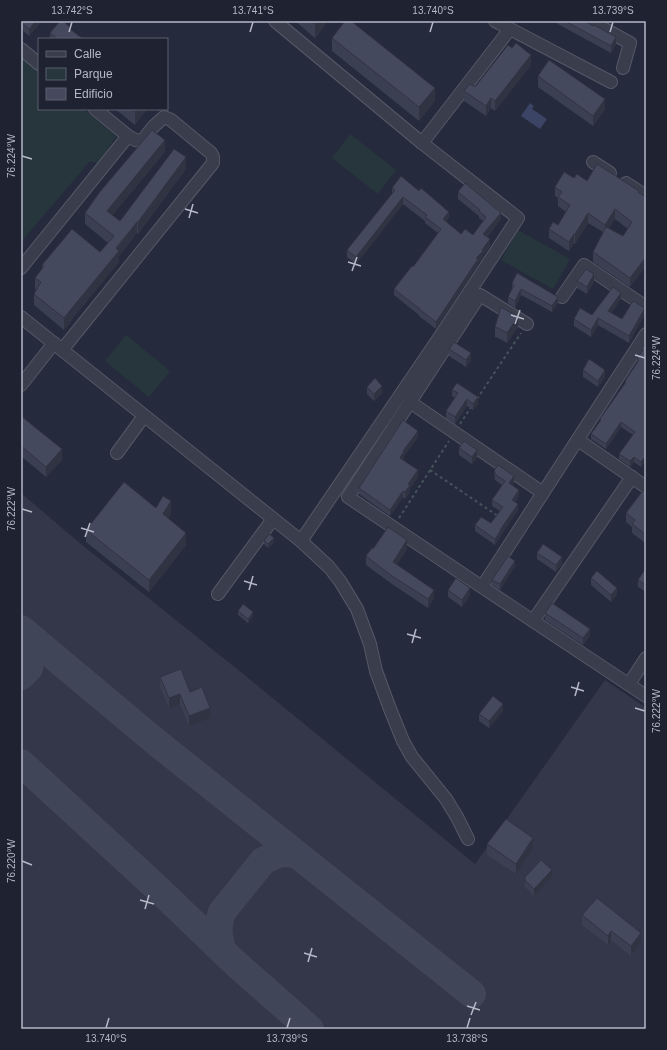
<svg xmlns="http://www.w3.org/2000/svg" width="667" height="1050" viewBox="0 0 667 1050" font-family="Helvetica,sans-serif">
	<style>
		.airport { fill: #333749 }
		.green { fill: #27363d }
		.water { fill: #3b4464 }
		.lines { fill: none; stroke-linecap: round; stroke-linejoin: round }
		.taxiway { stroke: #404558; stroke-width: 28 }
		.minor-casing { stroke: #545867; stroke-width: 14 }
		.path { stroke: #45535a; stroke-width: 2; stroke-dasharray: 3 3; stroke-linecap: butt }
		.minor { stroke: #393d4c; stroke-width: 12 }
		.wall { fill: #3a3f51; fill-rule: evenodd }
		.shaded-wall { fill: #303342 }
		.building { fill: #44495e; stroke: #303342 }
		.ticks { fill: none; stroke: #b4b8c7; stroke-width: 1.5 }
		.neatline { fill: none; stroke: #b4b8c7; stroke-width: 1.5 }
		.ticks-label { font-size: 10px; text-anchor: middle; fill: #b4b8c7 }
	</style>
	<rect width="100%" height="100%" fill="#252a3c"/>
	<path class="airport" d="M21,493L81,544L242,673L475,864L605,680L646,708V1029H21Z"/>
	<g class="green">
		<path d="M21,58L39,73V109H83L116,136L99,162H89L21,242Z"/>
		<path d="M350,134L396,170L378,194L332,158Z"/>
		<path d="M518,230L570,259L553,289L501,260Z"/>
		<path d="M126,335L170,371L149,397L105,361Z"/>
	</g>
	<path class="water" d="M530,103L534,106L532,109L547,119L540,129L521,116Z"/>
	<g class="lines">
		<g class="taxiway">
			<path d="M21,629L156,742L472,994"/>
			<path d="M21,676L29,668L32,651L30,642L26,633"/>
			<path d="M21,763L157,888L235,963L310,1029"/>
			<path d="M222,950C218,934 217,928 222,912L263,861L275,855L283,853L296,854"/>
		</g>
		<defs>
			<g id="minor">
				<path d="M275,21L422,143L518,218L441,335L301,541"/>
				<path d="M495,21L611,82"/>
				<path d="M590,21L630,43L623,68"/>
				<path d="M21,49L39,64"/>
				<path d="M422,143L510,29"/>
				<path d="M593,162L610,173"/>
				<path d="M626,183L646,196"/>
				<path d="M21,268L128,136"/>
				<path d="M562,297L584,265L646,307"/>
				<path d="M21,317L301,541L329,567L340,581L357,609L370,644L376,671L390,709L403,741L412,757L446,799L457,817L468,839"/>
				<path d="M527,324L480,295L348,497L482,587L646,696"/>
				<path d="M62,350L213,163V157L211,153L171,120L164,117L153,127L142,141L135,140L128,136L95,109"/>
				<path d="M21,385L54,343"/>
				<path d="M410,402L543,493"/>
				<path d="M578,440L646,487"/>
				<path d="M117,453L144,416"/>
				<path d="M482,587L646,334"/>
				<path d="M218,594L273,519"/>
				<path d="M533,621L632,477"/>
				<path d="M629,684L646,658"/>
			</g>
		</defs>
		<use href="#minor" class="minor-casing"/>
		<g class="path">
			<path d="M477,399L521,333"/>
			<path d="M460,424L472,406"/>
			<path d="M430,470L498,516"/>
			<path d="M399,518L449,441"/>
		</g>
		<use href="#minor" class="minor"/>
	</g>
	<g class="wall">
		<path d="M21,21H42L29,36L21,29Z"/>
		<path d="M295,21H328L315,38Z"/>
		<path d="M556,21H585L616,44L611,53L556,23Z"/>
		<path d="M71,30L83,39H50V33Z"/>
		<path d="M332,38L435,101L419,121L332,51Z"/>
		<path d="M531,65L495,111L491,108L486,116L464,101V91L475,87Z"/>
		<path d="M538,76L605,109L593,126L538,87Z"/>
		<path d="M115,109H147L135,125Z"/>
		<path d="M165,152L112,215L120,221L186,169L138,234L137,233L119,256V262L72,319V320L64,330L34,305V294L36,290L35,289V278L42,269V265L100,252L108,243L85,224V213Z"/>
		<path d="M574,178L639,192L646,197V266L630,287L593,262V252L603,232L588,223L575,244L574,243L569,251L549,238V229L558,225L566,212L558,206V198L555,196V187ZM615,219L628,229L623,236L609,228Z"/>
		<path d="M392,188L449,218L446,222L461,234L473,235L483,221L479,218V216L458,199V192L501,219L487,237L490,246L483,255V257L478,264V266L436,329L419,316V315L394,295V289L413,267L438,233L425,223V221L403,204L356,264L347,257V250L392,194Z"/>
		<path d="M646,276V290L644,289V280Z"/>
		<path d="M577,281H594L587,294L577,288Z"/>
		<path d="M512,283L558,303L552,312L521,295L515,308L508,303V297L512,290Z"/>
		<path d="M621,299L611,313L622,319L645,314L629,343L598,325L591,337L574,326V319L592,315Z"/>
		<path d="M495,327H518L507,343L500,339L495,337Z"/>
		<path d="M646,342V463L645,462L641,467L634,462L630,467L619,459V454L633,435L621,427L606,449L591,439V434L600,421V419L625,383V381L637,363V358L641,352V349Z"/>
		<path d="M449,349L471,360L466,367L449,356Z"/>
		<path d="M583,370L605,377L598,387L583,377Z"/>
		<path d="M367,387L382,393L374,401L367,394Z"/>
		<path d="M452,390L478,404L473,410L467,406L455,424L446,418V411L455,398L452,396Z"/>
		<path d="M21,416L62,460L46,477L21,456Z"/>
		<path d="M418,437L404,456V458L403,460L418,477L410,488V492L405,499L403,497L390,516L359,494V488Z"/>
		<path d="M459,448L477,457L472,464L459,455Z"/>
		<path d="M494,471L514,482L512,485L519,496L515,502L518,510L501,535V536L495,545L475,531V525L491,523L500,511L492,506V500L502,485L495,480Z"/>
		<path d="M646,491V542L645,543L632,533V527L626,522V513Z"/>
		<path d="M156,508L171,514L168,518L186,545L149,592L86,542V530Z"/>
		<path d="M264,541L274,542L268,548L264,544Z"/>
		<path d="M373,549H407L397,564L434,598L428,608L392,584L366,565V556Z"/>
		<path d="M537,553L562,564L556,572L537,559Z"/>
		<path d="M515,566L500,590L492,585V580Z"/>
		<path d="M646,568V592L638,587V580Z"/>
		<path d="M591,578L617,595L611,602L591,585Z"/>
		<path d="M448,590L470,595L462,607L448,597Z"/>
		<path d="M238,611L253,616L248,623L238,615Z"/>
		<path d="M545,613L590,636L583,645L545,620Z"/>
		<path d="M160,677L190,692L210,718L189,726L180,704L169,708L160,687Z"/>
		<path d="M503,711L489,728L479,721V714Z"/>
		<path d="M487,844L533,849L516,874L487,855Z"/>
		<path d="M525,877H552L534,896L525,887Z"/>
		<path d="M582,915L641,942L631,956L611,940L608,945L582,925Z"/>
	</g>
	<g class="shaded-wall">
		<path d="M36,21H42L29,36V29Z"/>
		<path d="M318,21H328L315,38V24Z"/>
		<path d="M616,37V44L611,53V46Z"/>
		<path d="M531,55V65L495,111V101Z"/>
		<path d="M435,88V101L419,121V107Z"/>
		<path d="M491,98V108L486,116V106Z"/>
		<path d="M605,99V109L593,126V116Z"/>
		<path d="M137,109H147L135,125V112Z"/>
		<path d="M165,140V152L107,222V211Z"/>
		<path d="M186,157V169L138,234V222Z"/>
		<path d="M403,197V204L356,264V257Z"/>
		<path d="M615,209V219L605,234V225Z"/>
		<path d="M449,212V218L443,226V219Z"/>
		<path d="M501,213V219L483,241V234Z"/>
		<path d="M588,213V223L575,244V234Z"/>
		<path d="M137,222V233L119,256V262L72,319V320L64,330V318Z"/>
		<path d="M574,234V243L569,251V242Z"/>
		<path d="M490,239V246L483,255V257L478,264V266L436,329V322L482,250Z"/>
		<path d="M646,257V266L630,287V278Z"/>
		<path d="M594,274V281L587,294V287Z"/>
		<path d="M521,289V295L515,308V301Z"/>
		<path d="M621,293V299L608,318V311Z"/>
		<path d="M558,297V303L552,312V306Z"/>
		<path d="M645,308V314L629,343V336Z"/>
		<path d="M518,317V327L507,343V333Z"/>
		<path d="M598,318V325L591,337V330Z"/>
		<path d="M471,353V360L466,367V360Z"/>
		<path d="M605,370V377L598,387V381Z"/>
		<path d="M382,386V393L374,401V394Z"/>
		<path d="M478,397V404L473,410V404Z"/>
		<path d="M467,399V406L455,424V417Z"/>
		<path d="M621,422V427L606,449V444Z"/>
		<path d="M418,431V437L404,456V458L400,464V458L403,451Z"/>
		<path d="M62,449V460L46,477V467Z"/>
		<path d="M477,450V457L472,464V457Z"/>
		<path d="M634,457V462L630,467V461Z"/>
		<path d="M645,457V462L641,467V462Z"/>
		<path d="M418,470V477L410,488V492L405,499V492L408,484Z"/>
		<path d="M514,476V482L509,489V483Z"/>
		<path d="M519,490V496L512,506V500Z"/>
		<path d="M403,491V497L390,516V510Z"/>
		<path d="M171,501V514L163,527V514Z"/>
		<path d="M518,504V510L501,535V536L495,545V539L500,530Z"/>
		<path d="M186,533V545L149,592V580Z"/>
		<path d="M646,533V542L645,543V534Z"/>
		<path d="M274,538V542L268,548V544Z"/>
		<path d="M407,540V549L393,570V562Z"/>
		<path d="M562,557V564L556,572V565Z"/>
		<path d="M515,561V566L500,590V584Z"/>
		<path d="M470,588V595L462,607V600Z"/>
		<path d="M617,588V595L611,602V595Z"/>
		<path d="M434,590V598L428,608V599Z"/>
		<path d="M253,612V616L248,623V619Z"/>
		<path d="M590,629V636L583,645V638Z"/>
		<path d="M180,694V704L169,708V698Z"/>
		<path d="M503,704V711L489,728V721Z"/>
		<path d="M210,708V718L189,726V716Z"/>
		<path d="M533,838V849L516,874V864Z"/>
		<path d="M552,870V877L534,896V889Z"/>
		<path d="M611,931V940L608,945V936Z"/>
		<path d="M641,933V942L631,956V946Z"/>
	</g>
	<g class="building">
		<path d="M21,21H36L29,29L21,22Z"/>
		<path d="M60,21H63L71,28L70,29L83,39H58L50,33Z"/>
		<path d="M312,21H318L315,24Z"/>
		<path d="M345,21H351L435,88L419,107L332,38Z"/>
		<path d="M565,21H585L593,26L594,25L616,37L611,46Z"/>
		<path d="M516,43L531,55L495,101L491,98L486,106L464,91L470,84L475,87L508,45L512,48Z"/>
		<path d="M549,60L605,99L593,116L538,76Z"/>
		<path d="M131,109H137L135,112Z"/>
		<path d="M152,130L165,140L107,211L120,221L174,149L186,157L138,222H137L116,248L119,251L72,308L64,318L34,294L41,282L35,278L44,266L42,265L72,229L100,252L114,236L85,213L99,193Z"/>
		<path d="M597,164L639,191L638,192L646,197V257L630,278L593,252L606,227L623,236L632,222L615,209L605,225L588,213L575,234H574L569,242L549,229L553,222L558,225L570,205L558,197L562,192L555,187L564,172L574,178L577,174L587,181Z"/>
		<path d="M401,176L419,191L421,188L449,212L443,219L461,234L465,229L473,235L486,217L479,211L480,210L458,192L465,183L501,213L483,234L490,239L482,250L483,251L476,258L478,259L436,322L419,309H420L394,289L412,266L413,267L441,229L425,217L427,215L403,197L356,257L347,250L395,190L392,188Z"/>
		<path d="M586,269L594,274L587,287L577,281Z"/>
		<path d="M517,273L558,297L552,306L521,289L515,301L508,297L514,285L512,283Z"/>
		<path d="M613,287L621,293L608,311L622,319L633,301L645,308L629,336L598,318L591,330L574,319L580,308L592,315Z"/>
		<path d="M501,307L518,317L507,333L500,329L495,327Z"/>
		<path d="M454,342L471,353L466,360L449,349Z"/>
		<path d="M646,342V457H645L641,462L634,457L630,461L619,454L635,432L621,422L606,444L591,434L601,420L600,419L626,382L625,381L639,360L637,358L643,350L641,349Z"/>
		<path d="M589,359L605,370L598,381L583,370Z"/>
		<path d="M375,378L382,386L374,394L367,387Z"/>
		<path d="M457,383L478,397L473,404L467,399L455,417L446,411L458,393L452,390Z"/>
		<path d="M21,416L62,449L46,467L21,446Z"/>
		<path d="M403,420L418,431L403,451H404L400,458L418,470L408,484L410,485L405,492L403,491L390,510L359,488Z"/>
		<path d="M464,441L477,450L472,457L459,448Z"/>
		<path d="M498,465L514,476L509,483L519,490L512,500L518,504L500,530H501L495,539L475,525L481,517L491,523L503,507L492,500L505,481L495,474V472L494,471Z"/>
		<path d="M124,482L156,508L163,496L171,501L163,514L186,533L149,580L86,530Z"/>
		<path d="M644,489L646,491V533L645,534L632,524L635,520L626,513Z"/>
		<path d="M388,527L407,540L393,562L434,590L428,599L392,576L366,556L372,548L373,549Z"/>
		<path d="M269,534L274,538L268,544L264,541Z"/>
		<path d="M543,544L562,557L556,565L537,553Z"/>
		<path d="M508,556L515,561L500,584L492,580Z"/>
		<path d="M646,568V585L638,580Z"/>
		<path d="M597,571L617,588L611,595L591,578Z"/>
		<path d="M456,578L470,588L462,600L448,590Z"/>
		<path d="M552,603L580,622L590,629L583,638L545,613Z"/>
		<path d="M243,604L253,612L248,619L238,611Z"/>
		<path d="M181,669L190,692L202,687L210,708L189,716L180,694L169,698L160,677Z"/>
		<path d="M493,696L503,704L489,721L479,714Z"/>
		<path d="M506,819L533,838L516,864L487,844Z"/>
		<path d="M541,860L552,870L534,889L525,880V877Z"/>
		<path d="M597,898L641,933L631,946L611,931L608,936L582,915Z"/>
	</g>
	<path class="ticks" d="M69,32L72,22M250,32L253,22M430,32L433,22M610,32L613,22M22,156L32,159M185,209L198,213M189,218L193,204M348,262L361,266M352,271L357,257M511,315L524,319M515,324L520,310M635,355L645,358M22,509L32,512M81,528L94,532M85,537L90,523M244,581L257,585M249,590L253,576M407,634L421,638M412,643L416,629M571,687L584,691M575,696L579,682M635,708L645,711M22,861L32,865M140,900L154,904M145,909L149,895M304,953L317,957M308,962L312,948M467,1006L480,1010M471,1015L476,1002M106,1028L109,1018M287,1028L290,1018M467,1028L470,1018"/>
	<rect width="667" height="1050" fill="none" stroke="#1e2231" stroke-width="44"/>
	<rect x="38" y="38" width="130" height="72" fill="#1e2231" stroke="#5a5e6d"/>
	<rect x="46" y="51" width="20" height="6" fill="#393d4c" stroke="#5a5e6d"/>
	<text x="74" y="58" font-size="12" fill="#b4b8c7">Calle</text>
	<rect x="46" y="68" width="20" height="12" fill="#27363d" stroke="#5a5e6d"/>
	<text x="74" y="78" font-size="12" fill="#b4b8c7">Parque</text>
	<rect x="46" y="88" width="20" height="12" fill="#44495e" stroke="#5a5e6d"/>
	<text x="74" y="98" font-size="12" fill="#b4b8c7">Edificio</text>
	<rect x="22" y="22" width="623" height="1006" class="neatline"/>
	<g class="ticks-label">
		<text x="72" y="14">13.742°S</text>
		<text x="253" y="14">13.741°S</text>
		<text x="433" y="14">13.740°S</text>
		<text x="613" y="14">13.739°S</text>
		<text transform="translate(11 156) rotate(-90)" y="4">76.224°W</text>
		<text transform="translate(656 358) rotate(-90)" y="4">76.224°W</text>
		<text transform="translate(11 509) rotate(-90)" y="4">76.222°W</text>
		<text transform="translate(656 711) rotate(-90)" y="4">76.222°W</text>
		<text transform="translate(11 861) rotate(-90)" y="4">76.220°W</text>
		<text x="106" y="1042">13.740°S</text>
		<text x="287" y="1042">13.739°S</text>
		<text x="467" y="1042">13.738°S</text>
	</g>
</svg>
